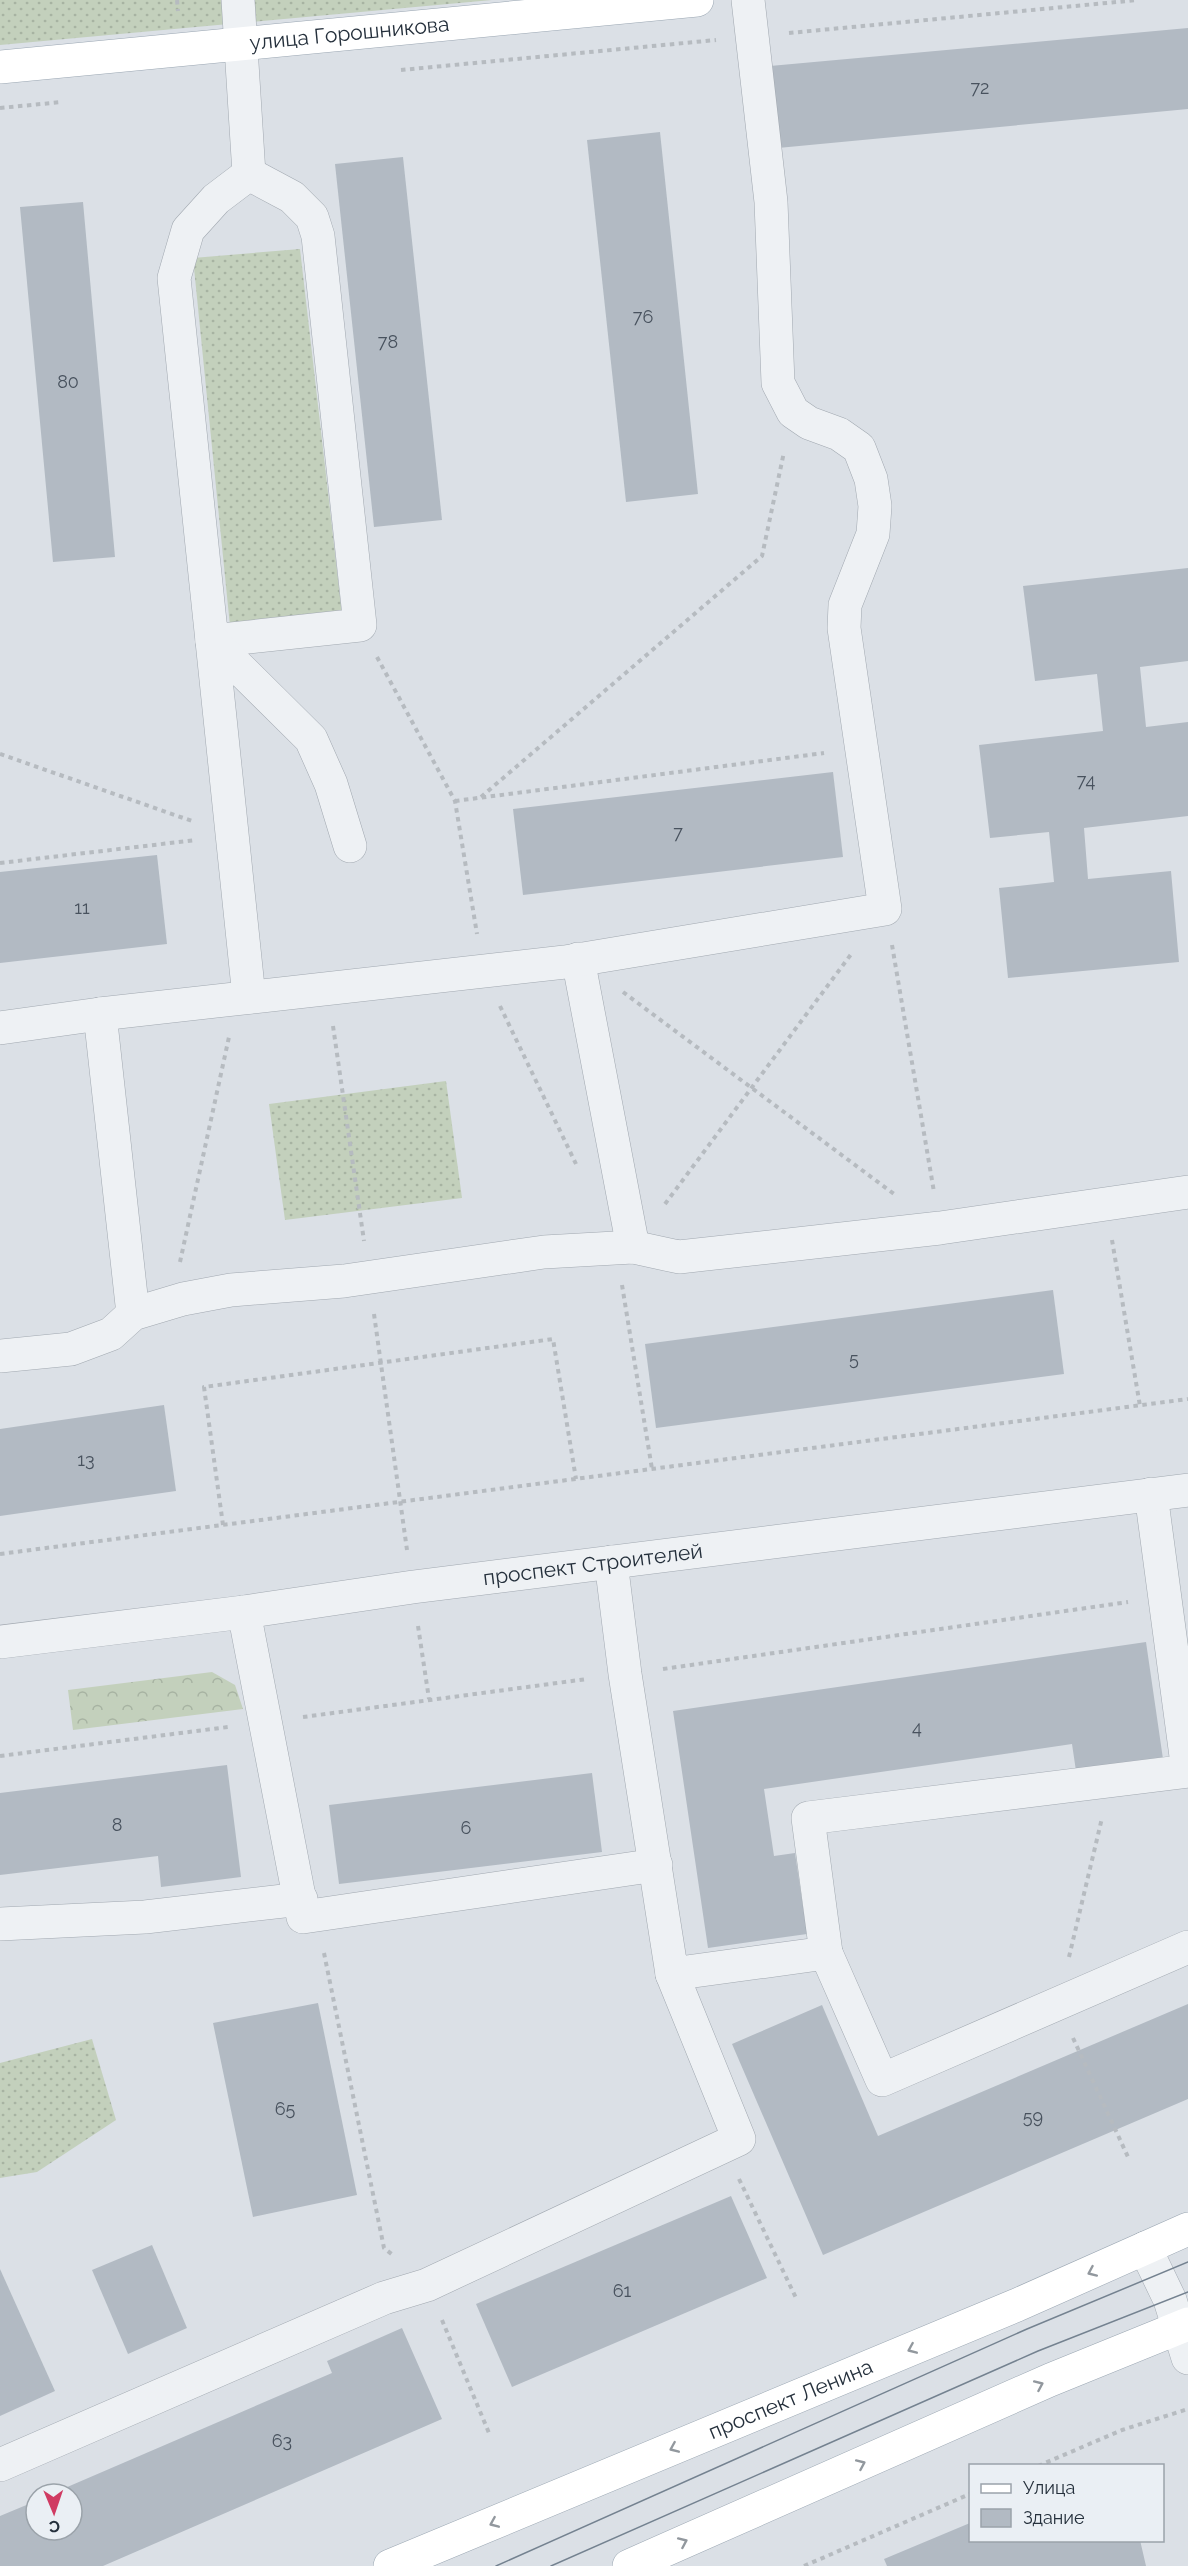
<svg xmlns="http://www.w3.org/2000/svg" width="1188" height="2566" viewBox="0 0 1188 2566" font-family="Raleway,sans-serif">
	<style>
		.grass { fill: url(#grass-dots) }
		.forest { fill: url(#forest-crowns) }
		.building { fill: #b2bac3 }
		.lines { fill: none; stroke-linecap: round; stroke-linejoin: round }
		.minor-casing { stroke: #a1a8b0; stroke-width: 34 }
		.major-casing { stroke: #9aa6b2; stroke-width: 34 }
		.path { stroke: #b6bbc0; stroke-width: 4; stroke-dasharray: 4.5 4.5; stroke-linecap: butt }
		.minor { stroke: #eef1f4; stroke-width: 33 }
		.major { stroke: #fff; stroke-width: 33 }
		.tram { stroke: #748290; stroke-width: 1.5 }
		.oneway { stroke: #92989e }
		.labels { text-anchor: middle; stroke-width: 4.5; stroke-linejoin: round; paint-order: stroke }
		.number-label { font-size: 18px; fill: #48525e }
		.street-label { font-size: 21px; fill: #25303c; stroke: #eaeff4 }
	</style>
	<defs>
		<pattern id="grass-dots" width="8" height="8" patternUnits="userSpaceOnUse" patternTransform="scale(1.5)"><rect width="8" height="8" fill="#c3d0bc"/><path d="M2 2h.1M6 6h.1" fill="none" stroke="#a7b3a2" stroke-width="1.8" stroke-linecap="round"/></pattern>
		<pattern id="forest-crowns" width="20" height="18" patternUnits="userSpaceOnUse" patternTransform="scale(1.5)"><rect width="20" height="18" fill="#c3d0bc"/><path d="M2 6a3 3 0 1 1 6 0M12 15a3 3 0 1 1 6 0" fill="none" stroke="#a7b3a2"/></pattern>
	</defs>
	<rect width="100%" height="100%" fill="#dbe0e6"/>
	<g class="grass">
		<path d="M0,0H492L0,45Z"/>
		<path d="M300,249L342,614L230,626L193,258Z"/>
		<path d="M446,1081L462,1198L285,1220L269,1104Z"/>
		<path d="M92,2039L116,2120L37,2172L0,2178V2063Z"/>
	</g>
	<path class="forest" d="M212,1672L235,1685L243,1709L73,1730L68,1690Z"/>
	<g class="building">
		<path d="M1188,28V109L778,148L770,66Z"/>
		<path d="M660,132L698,494L626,502L587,140Z"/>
		<path d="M403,157L442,520L374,527L335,164Z"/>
		<path d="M83,202L115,557L53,562L20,207Z"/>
		<path d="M1188,568V661L1140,667L1146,727L1188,722V816L1084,828L1088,879L1171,871L1179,962L1008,978L999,888L1054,882L1049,832L990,838L979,745L1103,731L1097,674L1035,681L1023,586Z"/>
		<path d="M833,772L843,857L523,895L513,809Z"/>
		<path d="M157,855L167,944L0,963V872Z"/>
		<path d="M1053,1290L1064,1374L656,1428L645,1344Z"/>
		<path d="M164,1405L176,1491L0,1516V1429Z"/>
		<path d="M1146,1642L1163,1759L1076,1771L1072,1744L764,1789L774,1856L795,1853L807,1934L708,1948L673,1711Z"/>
		<path d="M227,1765L241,1877L161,1887L158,1856L0,1875V1793Z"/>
		<path d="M592,1773L602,1852L339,1884L329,1805Z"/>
		<path d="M318,2003L357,2195L253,2217L213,2023Z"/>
		<path d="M1188,2004V2099L823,2255L732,2044L822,2005L878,2136Z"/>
		<path d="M731,2196L767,2278L512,2387L476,2304Z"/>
		<path d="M152,2245L187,2328L128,2354L92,2270Z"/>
		<path d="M0,2269L55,2391L0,2416Z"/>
		<path d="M402,2328L442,2419L103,2566H0V2516L36,2501V2530H72V2494H51L332,2373L327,2361Z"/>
		<path d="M970,2523V2540H1140L1146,2566H887L884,2559Z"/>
	</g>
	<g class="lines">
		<defs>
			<g id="minor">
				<path d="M238,0L249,174"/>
				<path d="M249,174L292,197L312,217L318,236L360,625L212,641L174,278L188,230L216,199Z"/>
				<path d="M578,959L633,1247"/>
				<path d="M249,997L212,641L311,739L331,784L350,846"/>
				<path d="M100,1014L133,1314"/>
				<path d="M0,1028L100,1014L565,962L885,909L844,628L845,605L873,534L875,506L871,479L859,448L839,434L809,423L793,412L778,383L771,202L748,0"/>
				<path d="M0,1356L71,1349L111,1334L133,1314L183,1299L231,1290L344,1281L544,1252L633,1247L679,1257L940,1228L1188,1192"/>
				<path d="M611,1562L625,1674L672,1974L826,1953L808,1818L1188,1771L1151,1494"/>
				<path d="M244,1612L303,1917L656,1865"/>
				<path id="s1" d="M0,1642L244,1612L413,1587L1188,1490"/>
				<path d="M0,1924L145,1917L301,1899"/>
				<path d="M826,1953L882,2080L1188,1947"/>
				<path d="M1145,2248L1170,2300L1188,2358"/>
				<path d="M0,2465L384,2298L427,2285L739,2139L672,1974"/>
			</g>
			<g id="major">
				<path id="s2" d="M0,67L697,0"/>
				<path id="s3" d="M390,2566L1017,2305L1188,2229"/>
				<path d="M629,2566L1050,2380L1188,2324"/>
			</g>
		</defs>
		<use href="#minor" class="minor-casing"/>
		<use href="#major" class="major-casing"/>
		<g class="path">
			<path d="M177,0L178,11"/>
			<path d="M789,33L1138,0"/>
			<path d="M401,70L716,40"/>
			<path d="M0,108L62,102"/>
			<path d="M377,657L455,801L477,934"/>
			<path d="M0,754L192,821"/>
			<path d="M481,797L762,556L784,452"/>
			<path d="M455,801L824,753"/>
			<path d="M0,863L196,840"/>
			<path d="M892,945L934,1192"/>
			<path d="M623,992L894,1194"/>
			<path d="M500,1006L576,1164"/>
			<path d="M333,1026L364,1241"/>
			<path d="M665,1204L852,953"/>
			<path d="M1112,1240L1140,1406"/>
			<path d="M180,1262L229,1037"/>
			<path d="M622,1285L652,1469"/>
			<path d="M374,1314L407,1550"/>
			<path d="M223,1525L204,1387L553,1339L576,1479"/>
			<path d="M0,1554L1188,1399"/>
			<path d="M418,1626L429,1699"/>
			<path d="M663,1669L1128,1602"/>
			<path d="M303,1717L587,1679"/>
			<path d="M0,1756L228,1727"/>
			<path d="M324,1953L384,2248L394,2256"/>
			<path d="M1069,1957L1102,1818"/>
			<path d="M1073,2038L1128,2157"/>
			<path d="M739,2179L797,2300"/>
			<path d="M442,2320L489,2433"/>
			<path d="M1038,2466L1122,2430L1188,2409"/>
			<path d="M804,2566L970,2494"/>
		</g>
		<use href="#minor" class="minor"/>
		<use href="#major" class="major"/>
		<g class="tram">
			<path d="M496,2566L1027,2329L1188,2262"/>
			<path d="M551,2566L1038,2351L1188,2292"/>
		</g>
	</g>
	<defs><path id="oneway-chevron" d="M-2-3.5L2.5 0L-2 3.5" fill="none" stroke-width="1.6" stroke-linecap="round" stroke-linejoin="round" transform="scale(1.5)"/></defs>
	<g class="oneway">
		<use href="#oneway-chevron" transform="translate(1092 2272) rotate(156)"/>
		<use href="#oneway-chevron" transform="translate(912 2349) rotate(157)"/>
		<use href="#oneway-chevron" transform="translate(1039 2385) rotate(-24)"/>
		<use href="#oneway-chevron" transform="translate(674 2448) rotate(157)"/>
		<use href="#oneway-chevron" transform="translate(861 2464) rotate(-24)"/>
		<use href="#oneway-chevron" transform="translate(494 2523) rotate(157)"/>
		<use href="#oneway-chevron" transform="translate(683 2542) rotate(-24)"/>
	</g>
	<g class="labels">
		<g class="number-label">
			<text x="980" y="94">72</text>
			<text x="643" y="323">76</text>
			<text x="388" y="348">78</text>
			<text x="68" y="388">80</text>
			<text x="1086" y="787">74</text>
			<text x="678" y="839">7</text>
			<text x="82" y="914">11</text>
			<text x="854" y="1365">5</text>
			<text x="86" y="1466">13</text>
			<text x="917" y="1734">4</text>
			<text x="117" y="1831">8</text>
			<text x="466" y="1834">6</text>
			<text x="285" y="2115">65</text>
			<text x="1033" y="2123">59</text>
			<text x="622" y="2297">61</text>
			<text x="282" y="2447">63</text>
		</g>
		<g class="street-label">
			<text dy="7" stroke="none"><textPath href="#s2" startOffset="351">улица Горошникова</textPath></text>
			<text dy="7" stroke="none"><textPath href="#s1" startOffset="598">проспект Строителей</textPath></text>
			<text dy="7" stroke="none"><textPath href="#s3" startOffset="434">проспект Ленина</textPath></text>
		</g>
	</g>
	<rect x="969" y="2464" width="195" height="78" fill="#eaeff4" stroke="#9ba3aa" stroke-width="1.5"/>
	<rect x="981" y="2484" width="30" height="9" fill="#ffffff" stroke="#9ba3aa" stroke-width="1.5"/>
	<text x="1023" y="2494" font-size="18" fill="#25303c">Улица</text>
	<rect x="981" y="2509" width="30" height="18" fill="#b2bac3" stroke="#9ba3aa" stroke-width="1.5"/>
	<text x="1023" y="2524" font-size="18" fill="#25303c">Здание</text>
	<g transform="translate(54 2512) rotate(178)"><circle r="28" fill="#eaeff4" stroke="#9ba3aa" stroke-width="1.5"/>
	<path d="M0-4.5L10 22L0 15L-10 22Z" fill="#d03b62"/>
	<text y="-9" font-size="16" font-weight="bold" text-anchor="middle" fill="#25303c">С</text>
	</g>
</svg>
